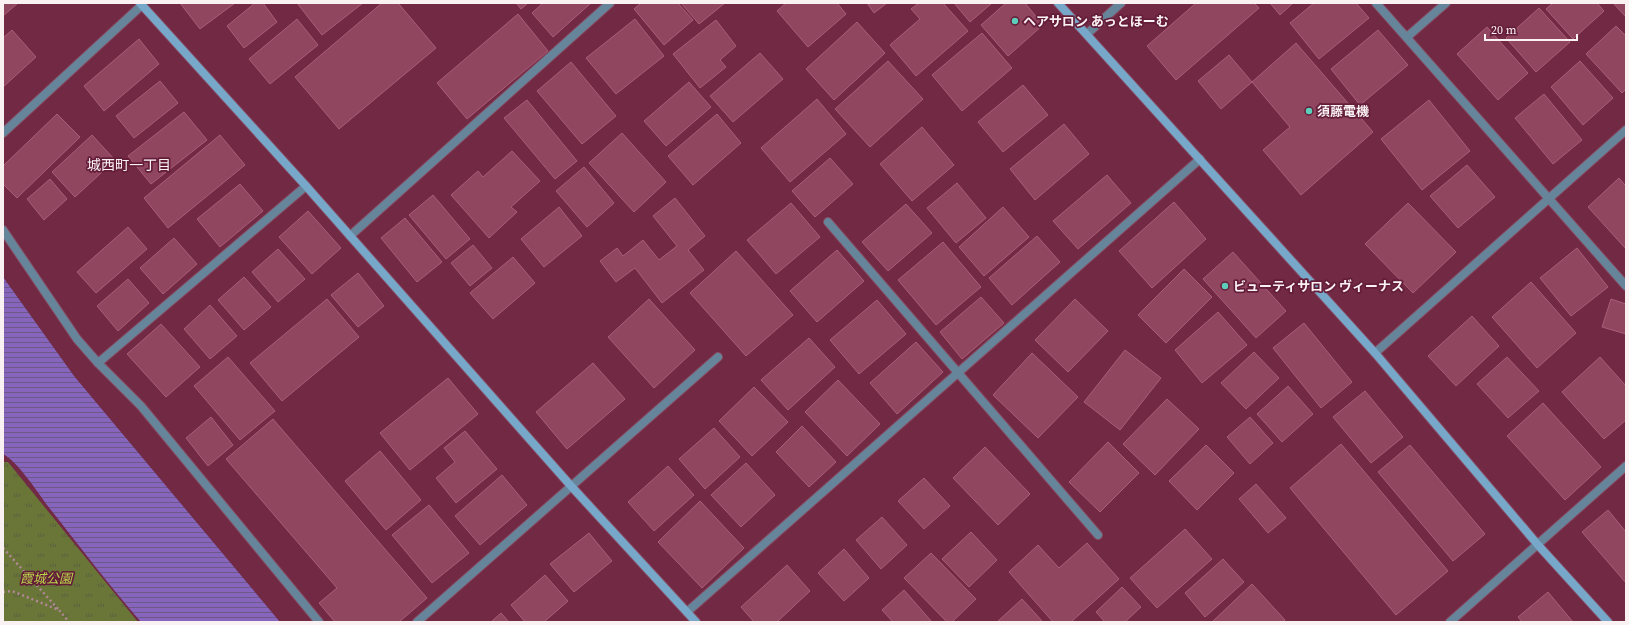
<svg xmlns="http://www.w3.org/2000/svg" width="1629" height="625" font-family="'Source Serif 4','Noto Sans JP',serif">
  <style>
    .park { fill: url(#park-tufts) }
    .water { fill: url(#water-rules) }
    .building { fill: #914660; stroke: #ab5d77 }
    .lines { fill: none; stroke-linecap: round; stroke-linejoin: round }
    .lane-casing { stroke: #874960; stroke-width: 10 }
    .street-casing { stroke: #874960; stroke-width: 10 }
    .secondary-casing { stroke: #874960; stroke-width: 10 }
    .path { stroke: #b28897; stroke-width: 2.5; stroke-dasharray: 2 3; stroke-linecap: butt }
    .lane { stroke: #67859a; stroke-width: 8 }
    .street { stroke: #67859a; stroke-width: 8 }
    .secondary { stroke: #77a7c9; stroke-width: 8 }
    .poi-dot { fill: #5cceba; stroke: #641d39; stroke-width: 1.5 }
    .labels { text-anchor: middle; stroke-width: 3.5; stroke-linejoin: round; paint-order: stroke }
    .poi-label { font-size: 13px; font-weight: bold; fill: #faf1f3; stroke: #641d39; text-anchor: start }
    .park-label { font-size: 13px; font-style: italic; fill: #b9d54a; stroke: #641d39 }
    .neighbourhood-label { font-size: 14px; fill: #faf1f3; stroke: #641d39 }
  </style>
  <defs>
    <pattern id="park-tufts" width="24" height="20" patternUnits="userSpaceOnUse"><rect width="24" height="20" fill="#697638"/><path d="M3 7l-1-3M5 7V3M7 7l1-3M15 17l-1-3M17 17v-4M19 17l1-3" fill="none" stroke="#5a5f40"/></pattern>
    <pattern id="water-rules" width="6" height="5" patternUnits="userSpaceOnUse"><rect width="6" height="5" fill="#8765bd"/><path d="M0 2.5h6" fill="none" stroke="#6c5889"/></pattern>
  </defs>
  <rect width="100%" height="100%" fill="#712944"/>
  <!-- park -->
  <path class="park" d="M 3,462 L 8,462 L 138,622 L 3,622 Z"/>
  <!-- water -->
  <path class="water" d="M 3,277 L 74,376 L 280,622 L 141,622 C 108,584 78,544 47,505 C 37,491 17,461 3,454 Z"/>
  <!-- building -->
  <g class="building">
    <path d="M 3,3 L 18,3 L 3,16 Z"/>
    <path d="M 180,3 L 235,3 L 200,29 Z"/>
    <path d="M 255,3 L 263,3 L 277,22 L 244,48 L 227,26 Z"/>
    <path d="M 297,3 L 363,3 L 322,35 Z"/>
    <path d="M 382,3 L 398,3 L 436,48 L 339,129 L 295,77 Z"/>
    <path d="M 516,3 L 528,3 L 521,9 Z"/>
    <path d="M 543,3 L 591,3 L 553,37 L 532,13 Z"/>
    <path d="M 641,3 L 678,3 L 693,20 L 664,45 L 634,9 Z"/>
    <path d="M 681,3 L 725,3 L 699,24 Z"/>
    <path d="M 786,3 L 837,3 L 846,14 L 808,47 L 777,11 Z"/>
    <path d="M 867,3 L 887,3 L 874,13 Z"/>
    <path d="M 919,3 L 943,3 L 968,31 L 916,76 L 890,45 L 920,19 L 911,9 Z"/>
    <path d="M 954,3 L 992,3 L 970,22 Z"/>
    <path d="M 1006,3 L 1025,3 L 1043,25 L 1008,56 L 981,25 Z"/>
    <path d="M 1196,3 L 1254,3 L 1259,8 L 1176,80 L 1147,46 Z"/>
    <path d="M 1270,3 L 1293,3 L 1280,15 Z"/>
    <path d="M 1314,3 L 1356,3 L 1369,18 L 1319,59 L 1290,23 Z"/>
    <path d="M 1553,3 L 1597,3 L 1604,11 L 1573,39 L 1546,9 Z"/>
    <path d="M 1613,3 L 1626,3 L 1626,17 Z"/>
    <path d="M 1539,8 L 1570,42 L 1536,72 L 1506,38 Z"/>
    <path d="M 518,14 L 548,51 L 467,119 L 437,83 Z"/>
    <path d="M 297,19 L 318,45 L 270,84 L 249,59 Z"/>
    <path d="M 635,19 L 664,56 L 616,94 L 586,58 Z"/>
    <path d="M 716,20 L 736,46 L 720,60 L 726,67 L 700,88 L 673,54 Z"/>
    <path d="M 857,22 L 885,53 L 834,100 L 806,69 Z"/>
    <path d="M 1616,26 L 1626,36 L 1626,89 L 1622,93 L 1586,54 Z"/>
    <path d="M 1487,27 L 1528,73 L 1498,100 L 1457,54 Z"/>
    <path d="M 12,30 L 36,57 L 3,87 L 3,38 Z"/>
    <path d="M 1378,30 L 1408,65 L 1360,105 L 1331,69 Z"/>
    <path d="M 982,33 L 1012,68 L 962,111 L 932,75 Z"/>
    <path d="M 139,39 L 159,64 L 104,111 L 84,86 Z"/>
    <path d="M 1296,43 L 1373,132 L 1301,195 L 1263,150 L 1290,127 L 1252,82 Z"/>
    <path d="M 760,53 L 783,79 L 733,122 L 710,96 Z"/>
    <path d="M 1229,55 L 1252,82 L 1221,109 L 1198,81 Z"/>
    <path d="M 888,61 L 923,99 L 870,147 L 835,109 Z"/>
    <path d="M 1580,61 L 1613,98 L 1583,125 L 1551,87 Z"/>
    <path d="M 571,62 L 616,116 L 582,144 L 537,91 Z"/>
    <path d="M 160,81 L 178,103 L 134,138 L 116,116 Z"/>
    <path d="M 689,82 L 711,107 L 666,146 L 644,121 Z"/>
    <path d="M 1023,85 L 1048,115 L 1003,152 L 978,122 Z"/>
    <path d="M 1544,94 L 1582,140 L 1553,164 L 1515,118 Z"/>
    <path d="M 817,99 L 846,134 L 790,182 L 761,148 Z"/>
    <path d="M 527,100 L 577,161 L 555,179 L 504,118 Z"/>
    <path d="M 1429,100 L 1470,151 L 1422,190 L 1381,139 Z"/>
    <path d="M 184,112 L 207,140 L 151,184 L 128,156 Z"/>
    <path d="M 57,114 L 80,137 L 17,198 L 3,184 L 3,166 Z"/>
    <path d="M 717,114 L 741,143 L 693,185 L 668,156 Z"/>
    <path d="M 1064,124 L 1089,154 L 1035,200 L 1010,169 Z"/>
    <path d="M 922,127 L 954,165 L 912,201 L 880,164 Z"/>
    <path d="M 622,133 L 666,182 L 634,212 L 589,163 Z"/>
    <path d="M 92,135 L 115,160 L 75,197 L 52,172 Z"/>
    <path d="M 220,135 L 245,165 L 168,228 L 144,198 Z"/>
    <path d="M 512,151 L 540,181 L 511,207 L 517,212 L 489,238 L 451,195 L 478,171 L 483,177 Z"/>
    <path d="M 830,158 L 853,184 L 815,217 L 792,191 Z"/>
    <path d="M 1467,165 L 1495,197 L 1458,228 L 1430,196 Z"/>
    <path d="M 584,167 L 614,203 L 587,227 L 556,191 Z"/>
    <path d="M 1107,175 L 1131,203 L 1078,249 L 1053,221 Z"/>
    <path d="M 1619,178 L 1625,185 L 1626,184 L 1626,249 L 1588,207 Z"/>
    <path d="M 50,179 L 67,199 L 44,220 L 27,199 Z"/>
    <path d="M 957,183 L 986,218 L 956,243 L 927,208 Z"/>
    <path d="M 240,184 L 263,211 L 220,247 L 197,219 Z"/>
    <path d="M 433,195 L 470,239 L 446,259 L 409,215 Z"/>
    <path d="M 675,198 L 705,236 L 688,250 L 704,270 L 662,303 L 635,268 L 616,282 L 600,261 L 617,248 L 623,256 L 643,240 L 659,260 L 677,246 L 653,216 Z"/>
    <path d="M 1174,202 L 1206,239 L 1152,288 L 1119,251 Z"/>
    <path d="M 791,203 L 820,237 L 776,274 L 747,240 Z"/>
    <path d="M 1408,203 L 1456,252 L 1413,293 L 1365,244 Z"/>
    <path d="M 906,204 L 932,233 L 888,271 L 862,242 Z"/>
    <path d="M 559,207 L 582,236 L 544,267 L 521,239 Z"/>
    <path d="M 1003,207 L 1029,237 L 984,276 L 959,247 Z"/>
    <path d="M 308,211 L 341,248 L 312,274 L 279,237 Z"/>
    <path d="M 405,218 L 442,262 L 417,282 L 381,238 Z"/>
    <path d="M 128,227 L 147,249 L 96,293 L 77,272 Z"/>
    <path d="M 1037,236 L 1060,262 L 1012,305 L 989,278 Z"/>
    <path d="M 174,238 L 197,264 L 163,294 L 140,268 Z"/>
    <path d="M 943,242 L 981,287 L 936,325 L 898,280 Z"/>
    <path d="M 473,245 L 492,268 L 470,286 L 451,263 Z"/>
    <path d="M 1577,248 L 1608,287 L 1571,316 L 1540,278 Z"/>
    <path d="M 278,249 L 305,279 L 278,302 L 252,272 Z"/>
    <path d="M 837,250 L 864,281 L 817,322 L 790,291 Z"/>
    <path d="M 736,251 L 793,315 L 746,356 L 690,293 Z"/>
    <path d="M 1233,252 L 1286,311 L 1256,338 L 1203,279 Z"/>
    <path d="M 513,257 L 535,283 L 493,319 L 470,293 Z"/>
    <path d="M 1184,269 L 1212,297 L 1166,343 L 1138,315 Z"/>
    <path d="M 358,273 L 384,306 L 358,327 L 331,295 Z"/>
    <path d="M 244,277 L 271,307 L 244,330 L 218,300 Z"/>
    <path d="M 128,279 L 149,303 L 118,331 L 97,306 Z"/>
    <path d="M 1531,282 L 1576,333 L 1537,368 L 1492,317 Z"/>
    <path d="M 981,297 L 1004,323 L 962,359 L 940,332 Z"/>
    <path d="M 327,299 L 359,337 L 282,401 L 250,363 Z"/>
    <path d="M 649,299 L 695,350 L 654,388 L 608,337 Z"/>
    <path d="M 1075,299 L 1108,331 L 1068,372 L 1035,340 Z"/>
    <path d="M 1611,299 L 1626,304 L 1626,334 L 1602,327 Z"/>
    <path d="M 877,300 L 906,334 L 859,374 L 830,340 Z"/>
    <path d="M 210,305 L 237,336 L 210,359 L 184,329 Z"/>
    <path d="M 1218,312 L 1247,345 L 1202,383 L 1175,350 Z"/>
    <path d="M 1472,316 L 1499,346 L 1456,386 L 1428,356 Z"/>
    <path d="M 1304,323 L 1352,382 L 1321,408 L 1273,348 Z"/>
    <path d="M 161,324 L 200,367 L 166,397 L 127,354 Z"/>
    <path d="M 809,338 L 835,367 L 788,410 L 761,380 Z"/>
    <path d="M 916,342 L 943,372 L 897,414 L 870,383 Z"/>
    <path d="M 1125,350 L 1161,378 L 1120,430 L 1084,402 Z"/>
    <path d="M 1254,352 L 1279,378 L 1246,409 L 1221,383 Z"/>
    <path d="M 1032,353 L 1078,397 L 1038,438 L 993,395 Z"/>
    <path d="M 228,357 L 275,411 L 240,440 L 194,386 Z"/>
    <path d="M 1507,357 L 1539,391 L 1508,418 L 1477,384 Z"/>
    <path d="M 1600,357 L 1626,386 L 1626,420 L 1604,439 L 1562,392 Z"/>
    <path d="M 593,363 L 625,399 L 567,449 L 536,412 Z"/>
    <path d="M 448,378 L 478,414 L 410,470 L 380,433 Z"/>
    <path d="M 838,380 L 880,424 L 847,456 L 805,412 Z"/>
    <path d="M 1288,386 L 1313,414 L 1282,442 L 1257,414 Z"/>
    <path d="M 754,387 L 788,422 L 752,456 L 719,421 Z"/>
    <path d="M 1365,391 L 1403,437 L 1371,463 L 1333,417 Z"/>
    <path d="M 1167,399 L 1199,429 L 1155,475 L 1123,444 Z"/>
    <path d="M 1543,403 L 1601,467 L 1565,500 L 1507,436 Z"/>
    <path d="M 211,417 L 233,445 L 208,466 L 186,438 Z"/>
    <path d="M 1250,417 L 1273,443 L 1250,464 L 1227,437 Z"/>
    <path d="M 273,419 L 427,598 L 399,622 L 335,622 L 319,603 L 337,588 L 226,459 Z"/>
    <path d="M 802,426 L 836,462 L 809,487 L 776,452 Z"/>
    <path d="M 714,428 L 740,457 L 705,489 L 679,459 Z"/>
    <path d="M 465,431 L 497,469 L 456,503 L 436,478 L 455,462 L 444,448 Z"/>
    <path d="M 1108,442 L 1139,473 L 1100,512 L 1069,482 Z"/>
    <path d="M 1341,444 L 1448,571 L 1396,615 L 1290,488 Z"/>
    <path d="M 1206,445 L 1234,473 L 1197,510 L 1169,481 Z"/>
    <path d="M 1410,445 L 1485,534 L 1453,561 L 1378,472 Z"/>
    <path d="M 985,447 L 1030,494 L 998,525 L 953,478 Z"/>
    <path d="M 380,451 L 421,500 L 386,530 L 345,481 Z"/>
    <path d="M 746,463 L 775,495 L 741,527 L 711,495 Z"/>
    <path d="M 668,466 L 694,495 L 654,531 L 628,502 Z"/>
    <path d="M 502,475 L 527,505 L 480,545 L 455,516 Z"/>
    <path d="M 924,478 L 950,506 L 924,529 L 898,501 Z"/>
    <path d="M 1256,484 L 1286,518 L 1268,533 L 1239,499 Z"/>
    <path d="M 700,501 L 744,548 L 702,588 L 658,542 Z"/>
    <path d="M 429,505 L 469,553 L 432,583 L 392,535 Z"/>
    <path d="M 1608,510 L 1626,532 L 1626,583 L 1582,532 Z"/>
    <path d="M 882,517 L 907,545 L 881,569 L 856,540 Z"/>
    <path d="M 1185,529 L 1212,559 L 1157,608 L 1130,578 Z"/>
    <path d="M 971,532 L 997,560 L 969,587 L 942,559 Z"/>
    <path d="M 589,533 L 612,561 L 574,592 L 550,564 Z"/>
    <path d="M 1087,543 L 1119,579 L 1071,622 L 1053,622 L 1009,572 L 1038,545 L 1059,568 Z"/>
    <path d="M 844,549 L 869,578 L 844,601 L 818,573 Z"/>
    <path d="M 931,553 L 976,599 L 952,622 L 947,622 L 904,578 Z"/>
    <path d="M 1223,559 L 1244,582 L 1205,617 L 1185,593 Z"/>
    <path d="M 787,565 L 810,591 L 777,622 L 754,622 L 741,607 Z"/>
    <path d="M 545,575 L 568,601 L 544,622 L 525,622 L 511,605 Z"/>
    <path d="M 1252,584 L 1285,620 L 1282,622 L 1212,622 Z"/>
    <path d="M 1122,587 L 1141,607 L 1125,622 L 1105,622 L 1096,612 Z"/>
    <path d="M 904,590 L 932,622 L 891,622 L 892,621 L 882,610 Z"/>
    <path d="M 1548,592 L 1573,622 L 1522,622 L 1518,617 Z"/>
    <path d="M 1022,599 L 1043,622 L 997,622 Z"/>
    <path d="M 501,613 L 509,622 L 491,622 Z"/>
  </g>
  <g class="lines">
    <defs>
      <g id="lane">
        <path d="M 1376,3 L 1626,286"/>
        <path d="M 3,133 L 142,5"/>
        <path d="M 828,222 L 1098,535"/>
        <path d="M 350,236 L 610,3"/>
        <path d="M 1375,353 L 1626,130"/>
        <path d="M 98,363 L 306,186"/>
        <path d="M 687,612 L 1200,159"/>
        <path d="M 417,622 L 718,357"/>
        <path d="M 1450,622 L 1626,466"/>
      </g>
      <g id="street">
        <path d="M 1087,34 L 1121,3"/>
        <path d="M 1407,37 L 1446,3"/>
        <path d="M 3,230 L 77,339 L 98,363 L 141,406 L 319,622"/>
      </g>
      <g id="secondary">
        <path d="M 140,3 L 306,186 L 571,486 L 696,622"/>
        <path d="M 1058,3 L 1375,353 L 1538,545 L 1608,622"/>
      </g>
    </defs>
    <!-- lane casing -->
    <use href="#lane" class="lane-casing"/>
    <!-- street casing -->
    <use href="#street" class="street-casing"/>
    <!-- secondary casing -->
    <use href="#secondary" class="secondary-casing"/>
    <!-- path -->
    <g class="path">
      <path d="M 3,548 L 59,610"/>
      <path d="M 3,592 L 12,591 L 59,610 L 69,622"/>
    </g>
    <!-- lane -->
    <use href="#lane" class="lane"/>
    <!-- street -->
    <use href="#street" class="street"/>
    <!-- secondary -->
    <use href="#secondary" class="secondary"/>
  </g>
  <!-- markers -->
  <g class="poi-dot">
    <circle cx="1015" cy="21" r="4"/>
    <circle cx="1309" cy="111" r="4"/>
    <circle cx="1225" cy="286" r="4"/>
  </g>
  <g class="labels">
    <!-- poi labels -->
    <g class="poi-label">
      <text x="1023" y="26">ヘアサロン あっとほーむ</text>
      <text x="1317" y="116">須藤電機</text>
      <text x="1233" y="291">ビューティサロン ヴィーナス</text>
    </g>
    <!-- park labels -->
    <g class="park-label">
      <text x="46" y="583">霞城公園</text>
    </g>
    <!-- neighbourhood labels -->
    <g class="neighbourhood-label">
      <text x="129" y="170">城西町一丁目</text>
    </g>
  </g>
  <!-- border -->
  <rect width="1629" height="625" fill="none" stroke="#faf1f3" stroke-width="8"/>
  <!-- scale -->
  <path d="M1485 34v6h92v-6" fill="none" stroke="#faf1f3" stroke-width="2"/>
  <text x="1491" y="34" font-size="12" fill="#faf1f3" stroke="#641d39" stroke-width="3" paint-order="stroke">20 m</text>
</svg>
